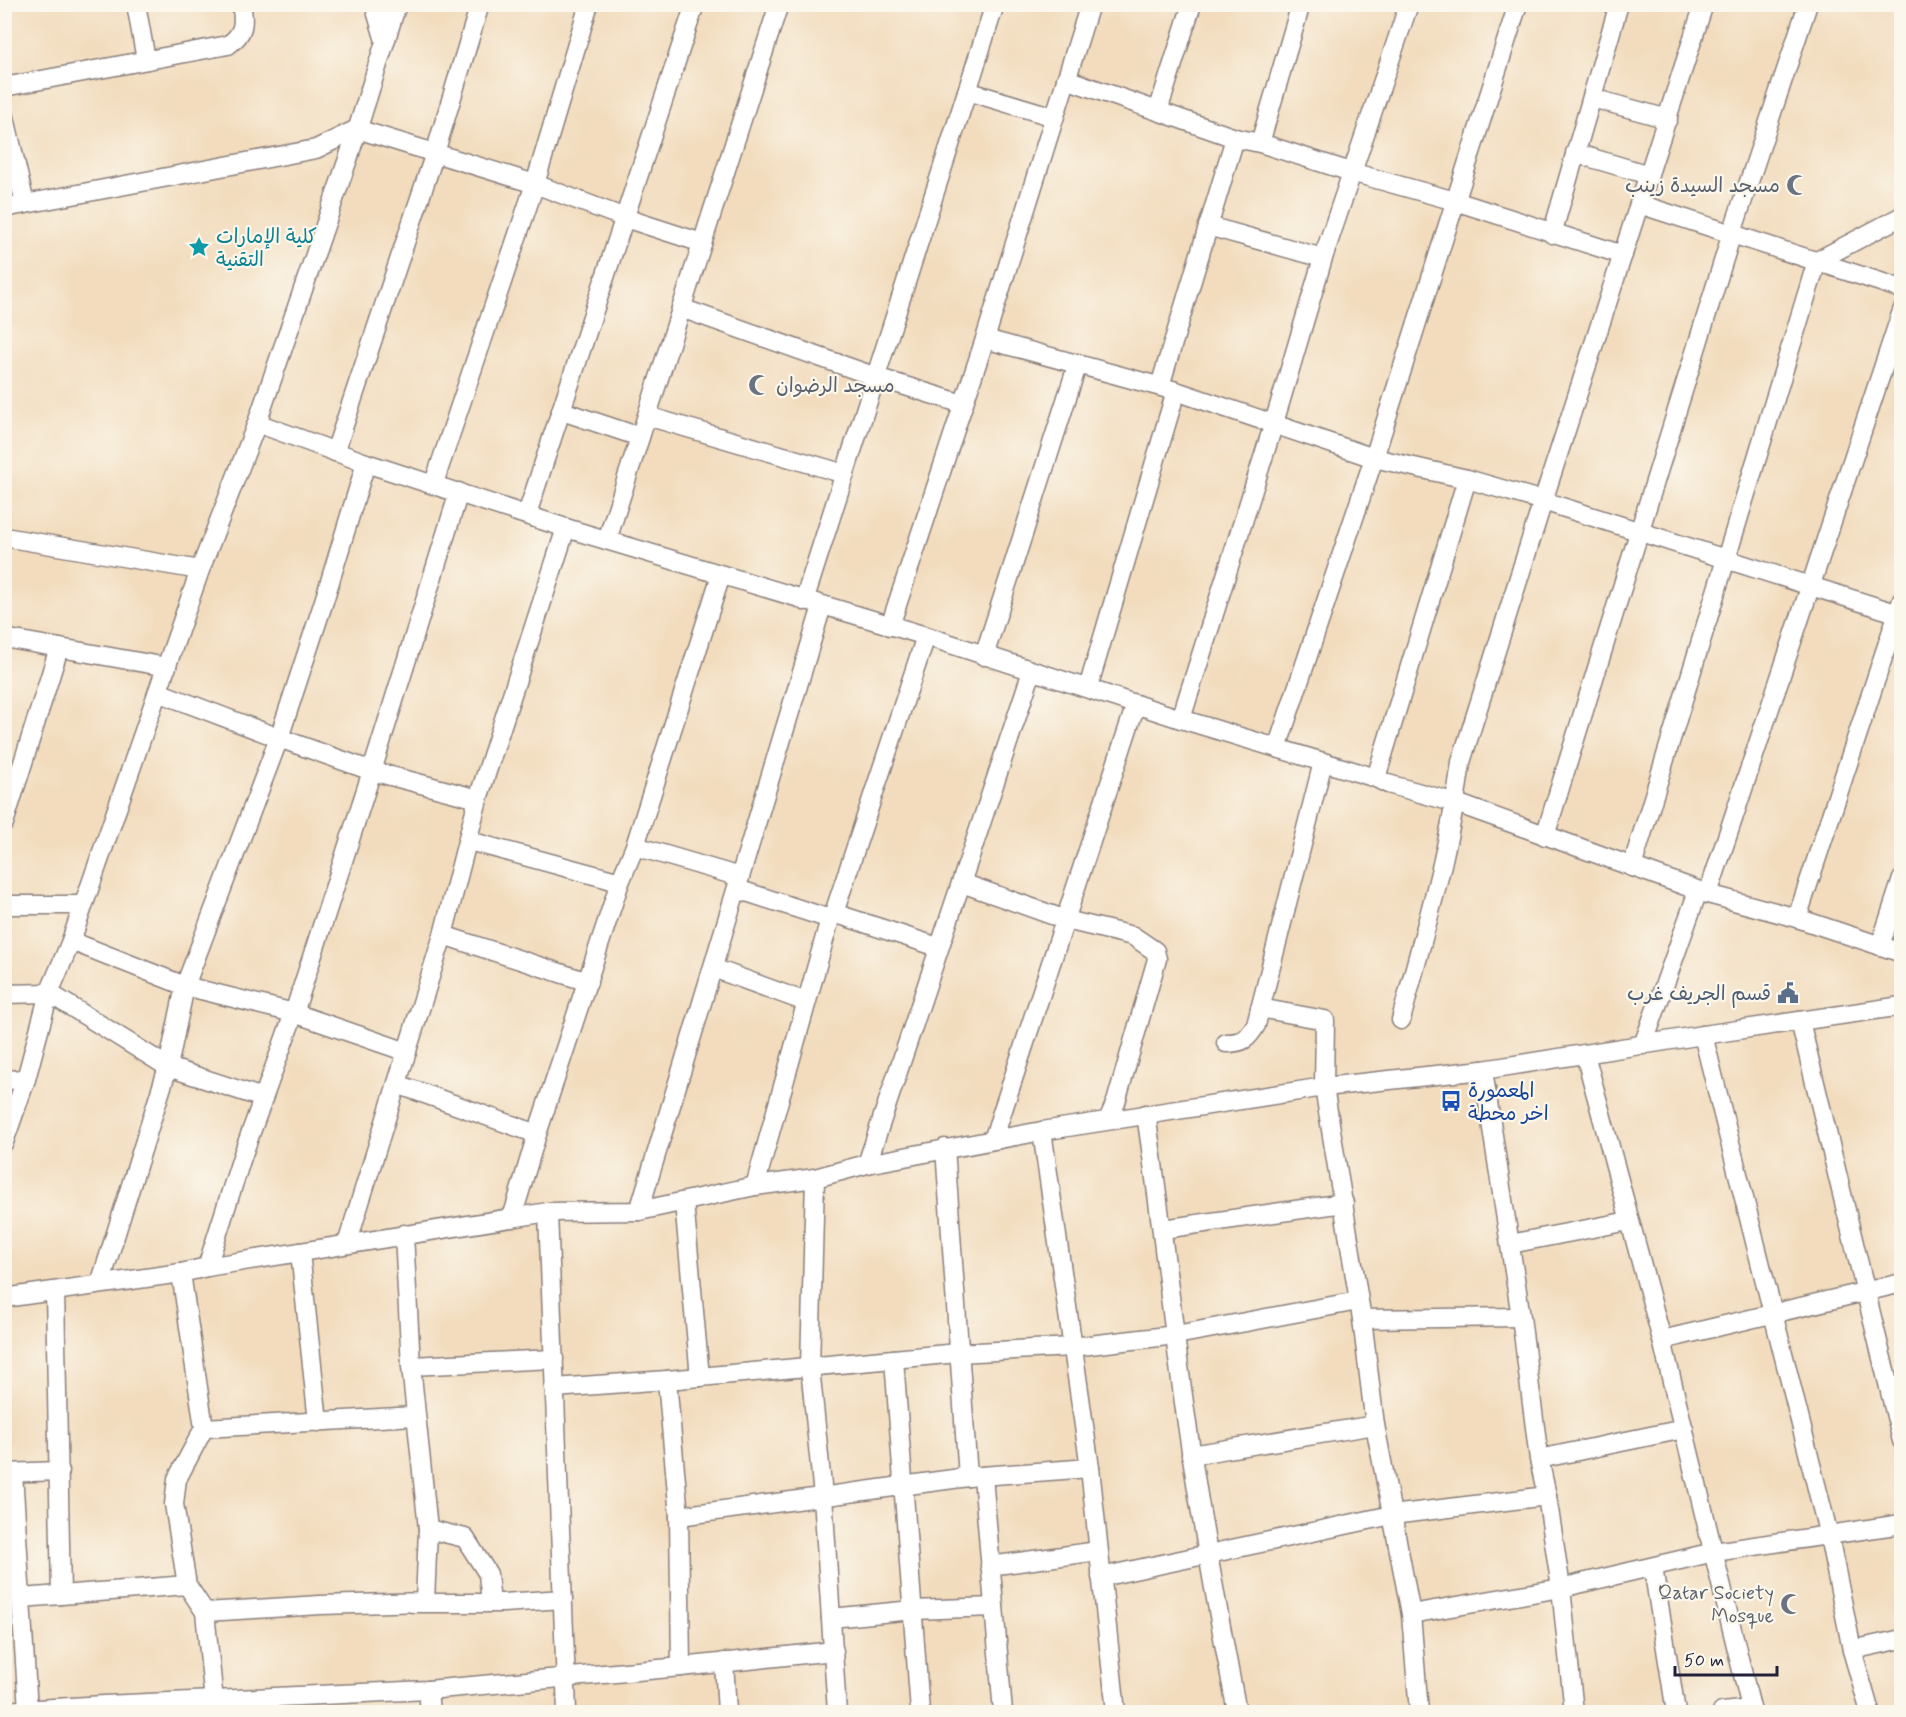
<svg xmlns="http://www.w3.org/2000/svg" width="1906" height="1717" font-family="Mynerve,'Playpen Sans Arabic',sans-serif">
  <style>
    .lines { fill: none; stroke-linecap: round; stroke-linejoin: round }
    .minor-casing { stroke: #8a7f7c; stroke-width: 21 }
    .minor { stroke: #fff; stroke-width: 18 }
    .labels { text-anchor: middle; stroke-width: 4.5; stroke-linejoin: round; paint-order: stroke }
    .worship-label { font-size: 20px; fill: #5b616d; stroke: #fbf7ec; text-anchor: end }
    .culture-label { font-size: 20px; fill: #0d838f; stroke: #fbf7ec; text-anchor: start }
    .service-label { font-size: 20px; fill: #4e5e75; stroke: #fbf7ec; text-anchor: end }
    .transit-label { font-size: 20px; fill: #164399; stroke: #fbf7ec; text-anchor: start }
  </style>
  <rect width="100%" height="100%" fill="#fbf7ec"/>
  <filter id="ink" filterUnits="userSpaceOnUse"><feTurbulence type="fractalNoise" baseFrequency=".0167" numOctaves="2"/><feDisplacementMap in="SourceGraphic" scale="12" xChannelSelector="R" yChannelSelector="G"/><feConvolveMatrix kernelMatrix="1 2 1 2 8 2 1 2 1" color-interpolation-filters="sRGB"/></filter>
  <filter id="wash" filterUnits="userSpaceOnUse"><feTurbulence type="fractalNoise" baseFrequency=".008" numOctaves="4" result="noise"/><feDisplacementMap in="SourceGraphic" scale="24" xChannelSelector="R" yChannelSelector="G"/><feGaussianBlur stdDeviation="1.35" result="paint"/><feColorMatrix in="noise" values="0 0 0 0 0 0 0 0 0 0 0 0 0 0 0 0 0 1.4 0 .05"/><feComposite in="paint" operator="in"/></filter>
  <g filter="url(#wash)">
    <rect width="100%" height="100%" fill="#f2dcbd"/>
  </g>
  <g filter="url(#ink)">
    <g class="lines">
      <defs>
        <g id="minor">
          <path d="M 136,4 L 146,60"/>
          <path d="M 374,4 L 385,41"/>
          <path d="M 1066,79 L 1235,138 L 1260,143 L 1351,172 L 1455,201 L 1623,255"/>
          <path d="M 4,87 L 228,45 C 244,34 245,23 241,4"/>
          <path d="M 967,91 L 1054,117"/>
          <path d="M 1592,98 L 1668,119"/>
          <path d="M 1158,111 L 1192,4"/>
          <path d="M 4,113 L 25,204"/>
          <path d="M 1260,143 L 1301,4"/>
          <path d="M 1575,153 L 1649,175"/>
          <path d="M 1639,204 L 1902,289"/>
          <path d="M 4,208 L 316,149 L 357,129 L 535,184 L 625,218 L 702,243"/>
          <path d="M 1208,226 L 1323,258"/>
          <path d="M 1552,234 L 1619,4"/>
          <path d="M 681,308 L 876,377 L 963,404"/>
          <path d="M 985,339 L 1176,391 L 1374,458 L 1467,479 L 1543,501 L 1902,615"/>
          <path d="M 1160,386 L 1235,138"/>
          <path d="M 562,411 L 640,437"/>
          <path d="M 647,416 L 845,474"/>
          <path d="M 257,423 L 366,463 L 566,528 L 926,636 L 1181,719 L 1376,778 L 1388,784 L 1456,803 L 1708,894 L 1797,918 L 1902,953"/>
          <path d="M 335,452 L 435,153 L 480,4"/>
          <path d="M 434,483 L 535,184 L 589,4"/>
          <path d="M 527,514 L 695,4"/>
          <path d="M 4,537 L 200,570"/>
          <path d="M 607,540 L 779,4"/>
          <path d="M 804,601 L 995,4"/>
          <path d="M 890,626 L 985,339 L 1090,4"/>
          <path d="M 4,638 L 167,667"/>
          <path d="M 984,656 L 1078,363"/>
          <path d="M 1088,688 L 1176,391"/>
          <path d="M 158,692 L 279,738 L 372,771 L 478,799"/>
          <path d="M 1181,719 L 1274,423 L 1323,258 L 1409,4"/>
          <path d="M 1277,748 L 1374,458 L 1518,4"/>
          <path d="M 1376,778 L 1467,479"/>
          <path d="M 4,823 L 59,648"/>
          <path d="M 1545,836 L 1732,233 L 1808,4"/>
          <path d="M 469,841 L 620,882"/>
          <path d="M 635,846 L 740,877"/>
          <path d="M 1632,867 L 1817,261 L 1902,216"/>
          <path d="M 962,883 L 1066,920 L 1133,936 L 1155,951 L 1157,959 L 1116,1102 L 1108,1120"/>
          <path d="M 737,889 L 830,919"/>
          <path d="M 1708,894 L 1902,311"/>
          <path d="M 4,905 L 82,905"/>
          <path d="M 834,913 L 938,947"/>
          <path d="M 1797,918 L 1902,600"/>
          <path d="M 443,935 L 588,982"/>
          <path d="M 71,941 L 185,986 L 294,1013 L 407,1052"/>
          <path d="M 1880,946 L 1902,879"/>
          <path d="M 713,968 L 806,1002"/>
          <path d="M 4,994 L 49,993 L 168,1067 L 263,1098"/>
          <path d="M 1260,1008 L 1325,1020 L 1324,1087 L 1362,1319 L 1375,1425 L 1411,1614 L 1419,1712"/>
          <path d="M 1401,1020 C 1423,935 1450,850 1461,762 L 1543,501 L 1704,4"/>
          <path d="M 1800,1021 L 1902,1441"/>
          <path d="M 1703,1035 L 1829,1536 L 1852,1650 L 1870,1712"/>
          <path d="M 1226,1043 C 1243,1043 1248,1039 1256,1025 L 1323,762"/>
          <path d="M 1643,1045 L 1698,891"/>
          <path d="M 1585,1054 L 1662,1340 L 1752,1712"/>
          <path d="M 1483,1070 L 1521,1317 L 1539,1459 L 1547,1496 L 1561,1588 L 1574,1712"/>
          <path d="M 4,1080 L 26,1079"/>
          <path d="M 397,1084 L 537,1134"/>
          <path d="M 1146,1114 C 1163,1228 1174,1343 1192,1457 C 1205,1543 1221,1628 1237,1712"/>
          <path d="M 1042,1131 L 1090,1468 L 1116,1712"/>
          <path d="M 993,1140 L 1136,704"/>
          <path d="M 4,1142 L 26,1079 L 49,993 L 71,941 L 200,570 L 257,423 L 349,156 L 397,4"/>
          <path d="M 945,1148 L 968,1477 L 1090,1468"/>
          <path d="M 867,1164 L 1032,671"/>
          <path d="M 815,1178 L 810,1367 L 823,1496 L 837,1712"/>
          <path d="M 755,1186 L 830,919 L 834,913 L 926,636"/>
          <path d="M 684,1202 L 700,1377"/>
          <path d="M 639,1211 L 822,606"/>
          <path d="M 548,1212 L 567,1712"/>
          <path d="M 512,1218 L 537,1134 L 620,882 L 635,846 L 721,575"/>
          <path d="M 1163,1229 L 1344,1203"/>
          <path d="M 347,1244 L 443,935 L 478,799 L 566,528"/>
          <path d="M 1510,1244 L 1629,1221"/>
          <path d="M 300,1252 L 318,1422"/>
          <path d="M 207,1267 L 242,1157 L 294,1013 L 372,771 L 459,492"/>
          <path d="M 181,1273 L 204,1428 L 177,1479 L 174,1504 L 187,1585 L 205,1612 L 215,1712"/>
          <path d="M 100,1284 L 168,1067 L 185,986 L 279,738 L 324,601 L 366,463"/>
          <path d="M 4,1298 L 181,1273 L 207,1267 L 548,1212 L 639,1211 L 755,1186 L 815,1178 L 867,1164 L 1042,1131 L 1324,1087 L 1483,1070 L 1703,1035 L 1902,1006"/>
          <path d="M 1362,1319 L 1521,1317"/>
          <path d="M 1662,1340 L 1902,1283"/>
          <path d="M 894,1359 L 920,1712"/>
          <path d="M 411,1366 L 554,1359"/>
          <path d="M 667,1380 L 679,1516 L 681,1667"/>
          <path d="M 554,1388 L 667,1380 L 958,1353 L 1072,1347 L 1176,1335 L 1358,1301"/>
          <path d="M 204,1428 L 415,1416"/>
          <path d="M 1191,1455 L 1375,1425"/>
          <path d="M 1539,1459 L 1684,1429"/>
          <path d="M 4,1473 L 60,1471"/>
          <path d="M 13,1473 L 28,1710"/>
          <path d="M 983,1476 L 1003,1712"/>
          <path d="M 679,1516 L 968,1477"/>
          <path d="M 428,1529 L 465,1538 L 488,1574 L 491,1603"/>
          <path d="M 990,1566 L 1098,1551"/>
          <path d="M 1653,1567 L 1676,1712"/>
          <path d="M 1101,1577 L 1392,1515 L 1547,1496"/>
          <path d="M 61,1595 L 187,1585"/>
          <path d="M 21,1598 L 61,1595 L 55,1291"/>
          <path d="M 413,1603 L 503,1603 L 563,1599"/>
          <path d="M 205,1612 L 320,1605 L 425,1602 L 428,1529 L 411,1366 L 404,1234"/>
          <path d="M 1411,1614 L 1561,1588 L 1714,1552 L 1902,1524"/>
          <path d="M 831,1618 L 913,1610 L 994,1607"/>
          <path d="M 1852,1650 L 1902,1639"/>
          <path d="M 724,1662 L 727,1712"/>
          <path d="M 428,1690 L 430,1712"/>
          <path d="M 4,1711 L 104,1705 L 428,1690 L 681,1667 L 834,1651"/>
          <path d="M 1722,1712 L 1751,1709"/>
        </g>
      </defs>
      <!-- minor casing -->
      <use href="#minor" class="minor-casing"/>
      <!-- minor -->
      <use href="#minor" class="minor"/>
    </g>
  </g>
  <!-- icons -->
  <defs>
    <symbol id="mosque-bare" viewBox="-9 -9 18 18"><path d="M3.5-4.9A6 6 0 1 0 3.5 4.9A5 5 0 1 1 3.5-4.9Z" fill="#6b7280" stroke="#fbf7ec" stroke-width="2.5" paint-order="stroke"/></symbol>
    <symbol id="sight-bare" viewBox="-9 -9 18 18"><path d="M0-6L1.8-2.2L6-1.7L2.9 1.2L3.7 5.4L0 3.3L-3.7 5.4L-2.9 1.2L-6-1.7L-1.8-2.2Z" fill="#0f9aa8" stroke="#fbf7ec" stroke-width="2.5" paint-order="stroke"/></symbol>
    <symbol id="civic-bare" viewBox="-9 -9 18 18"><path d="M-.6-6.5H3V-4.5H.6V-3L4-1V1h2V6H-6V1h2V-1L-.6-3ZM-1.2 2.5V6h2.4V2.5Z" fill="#5c6f8a" stroke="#fbf7ec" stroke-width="2.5" paint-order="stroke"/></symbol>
    <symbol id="bus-bare" viewBox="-9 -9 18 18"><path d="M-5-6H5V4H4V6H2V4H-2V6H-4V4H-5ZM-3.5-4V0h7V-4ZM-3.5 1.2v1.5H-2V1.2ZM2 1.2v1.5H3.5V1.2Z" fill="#1a4fb4" stroke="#fbf7ec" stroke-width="2.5" paint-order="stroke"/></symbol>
  </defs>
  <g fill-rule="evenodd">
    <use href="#mosque-bare" x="1782" y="170" width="30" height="30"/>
    <use href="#sight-bare" x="184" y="232" width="30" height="30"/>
    <use href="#mosque-bare" x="744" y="370" width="30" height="30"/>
    <use href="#civic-bare" x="1773" y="978" width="30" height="30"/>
    <use href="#bus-bare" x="1436" y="1086" width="30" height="30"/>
    <use href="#mosque-bare" x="1776" y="1589" width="30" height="30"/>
  </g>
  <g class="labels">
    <!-- worship labels -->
    <g class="worship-label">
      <text x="1780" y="192">مسجد السيدة زينب</text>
      <text x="776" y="392" text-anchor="start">مسجد الرضوان</text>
      <text x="1774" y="1599">Qatar Society<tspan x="1774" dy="23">Mosque</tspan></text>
    </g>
    <!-- culture labels -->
    <g class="culture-label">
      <text x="216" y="243">كلية الإمارات<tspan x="216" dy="23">التقنية</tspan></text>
    </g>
    <!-- service labels -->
    <g class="service-label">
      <text x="1771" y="1000">قسم الجريف غرب</text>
    </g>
    <!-- transit labels -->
    <g class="transit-label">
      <text x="1468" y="1097">المعمورة<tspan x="1468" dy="23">اخر محطة</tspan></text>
    </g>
  </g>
  <!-- margin -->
  <rect width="1906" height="1717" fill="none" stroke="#fbf7ec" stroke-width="24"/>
  <!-- scale -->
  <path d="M1675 1666v9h102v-9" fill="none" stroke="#22223b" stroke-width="3"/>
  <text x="1684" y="1666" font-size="18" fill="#22223b" stroke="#fbf7ec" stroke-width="4.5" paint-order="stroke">50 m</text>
</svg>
